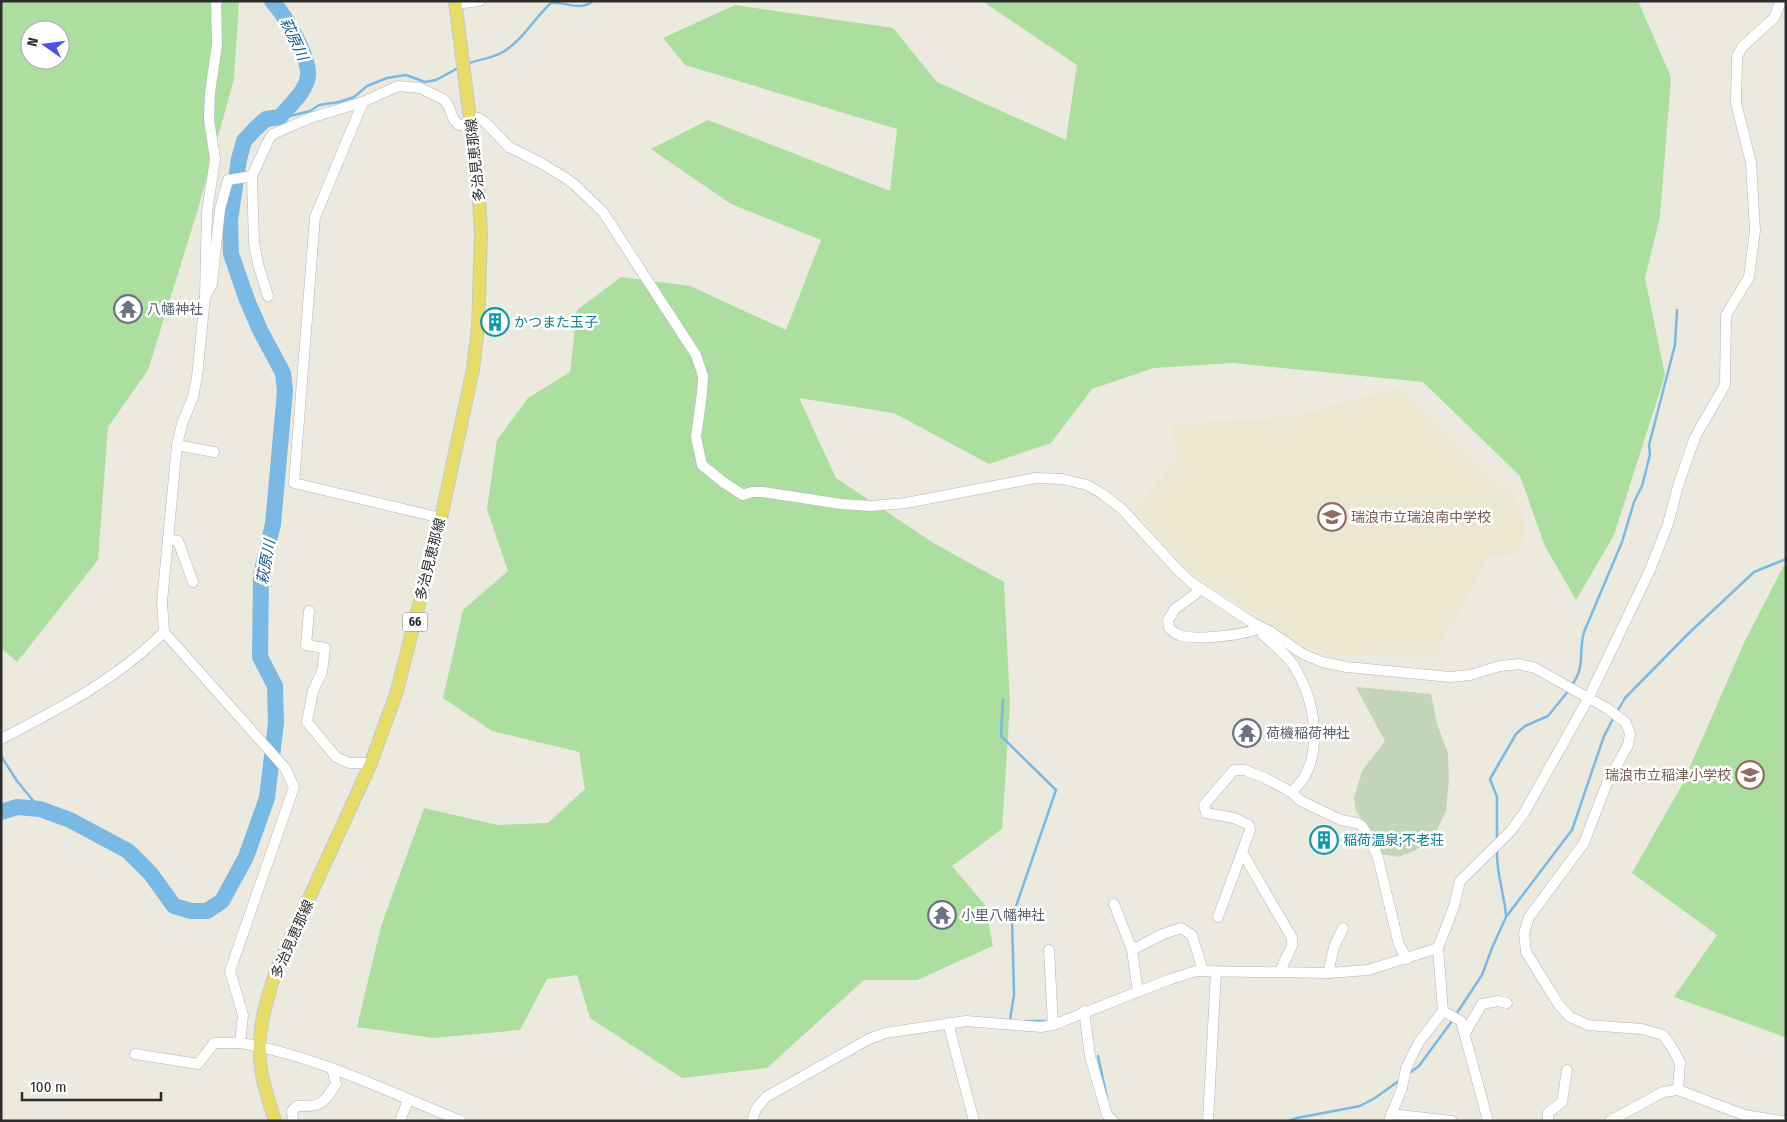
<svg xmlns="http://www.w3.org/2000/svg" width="1787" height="1122" font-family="'Fira Sans Condensed','Noto Sans JP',sans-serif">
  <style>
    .education { fill: #ece7d0 }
    .green { fill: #acdea0; fill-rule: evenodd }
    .cemetery { fill: #c2d5b8 }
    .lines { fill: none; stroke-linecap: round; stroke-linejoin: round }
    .stream { stroke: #7bb9e5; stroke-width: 2.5 }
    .river { stroke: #7bb9e5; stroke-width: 16 }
    .minor-casing { stroke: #b3b3be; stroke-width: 11 }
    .major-casing { stroke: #c8c8c8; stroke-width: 14 }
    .minor { stroke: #fff; stroke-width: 10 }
    .major { stroke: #e6dc6a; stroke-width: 12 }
    .labels { text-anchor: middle; stroke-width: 5; stroke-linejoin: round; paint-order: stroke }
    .shield { fill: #fff; stroke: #6b6b6b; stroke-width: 1 }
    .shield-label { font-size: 12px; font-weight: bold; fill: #2c2c2c }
    .street-label { font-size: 14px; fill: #2c2c2c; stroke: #fff }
    .worship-label { font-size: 14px; fill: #5b616d; stroke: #fff; text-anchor: start }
    .culture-label { font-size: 14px; fill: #0d838f; stroke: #fff; text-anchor: start }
    .education-label { font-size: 14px; fill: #785e54; stroke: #fff; text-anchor: start }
    .water-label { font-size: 15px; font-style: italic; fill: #185693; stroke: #fff }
  </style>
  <rect width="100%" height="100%" fill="#ece9df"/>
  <!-- education -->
  <path class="education" d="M 1399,388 L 1515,499 L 1526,524 L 1519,553 L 1489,557 L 1435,654 L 1331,655 L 1297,642 L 1190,571 L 1134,509 L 1175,462 L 1174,424 L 1291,417 Z"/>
  <!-- green -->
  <g class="green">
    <path d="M 1,1 L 239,1 L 234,79 L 198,209 L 148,370 L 108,427 L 98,560 L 17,662 L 1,648 ZM 30,30 L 60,30 L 60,60 L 30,60 Z"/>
    <path d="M 982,1 L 1638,1 L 1671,77 L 1660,217 L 1645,278 L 1665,375 L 1614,535 L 1576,600 L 1545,546 L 1520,476 L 1423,382 L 1233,363 L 1154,368 L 1092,389 L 1051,443 L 989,464 L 894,413 L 799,398 L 836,478 L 935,544 L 1004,582 L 1010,704 L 1002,829 L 952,866 L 985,905 L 993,946 L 917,980 L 864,980 L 767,1068 L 682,1078 L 590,1018 L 577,975 L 547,979 L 520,1030 L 433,1038 L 357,1027 L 381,926 L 424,808 L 498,825 L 548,823 L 585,789 L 579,752 L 492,731 L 443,698 L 463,610 L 508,571 L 487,509 L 497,440 L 528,398 L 570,372 L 577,310 L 621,277 L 690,286 L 786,330 L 821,240 L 731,204 L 651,149 L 708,120 L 890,191 L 897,129 L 685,65 L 663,38 L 735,5 L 893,28 L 937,82 L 1066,140 L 1077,65 Z"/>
    <path d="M 1786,565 L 1786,1037 L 1785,1037 L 1674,997 L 1717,935 L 1632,873 L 1682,785 L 1744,643 L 1783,567 Z"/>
  </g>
  <!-- cemetery -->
  <path class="cemetery" d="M 1356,687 L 1431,694 L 1437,724 L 1448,753 L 1449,780 L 1446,811 L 1435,834 L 1416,850 L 1398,857 L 1381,854 L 1374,837 L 1356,811 L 1354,798 L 1362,771 L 1385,741 Z"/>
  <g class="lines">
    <!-- stream -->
    <g class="stream">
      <path d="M 467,64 C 479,59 490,59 501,53 C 523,41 533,19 551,3 C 565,1 580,12 593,1"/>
      <path d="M 280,117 L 286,117 L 310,111 L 319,105 L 339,102 L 354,97 L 367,86 L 387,78 L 406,75 L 425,82 L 436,80 L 460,67"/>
      <path d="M 1572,685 C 1586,665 1578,653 1584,632 L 1622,542 L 1634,502 L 1642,486 L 1650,455 L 1649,445 L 1675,345 L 1677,310"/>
      <path d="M 1003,699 L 1001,736 L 1056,790 L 1012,918 L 1014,995 L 1010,1020"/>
      <path d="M 1617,712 L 1625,698 L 1689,633 L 1754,572 L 1786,559"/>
      <path d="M 1,756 L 17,781 L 35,803 L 34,808"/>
      <path d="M 1497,839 L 1497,797 L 1490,779 L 1516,734 L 1525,726 L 1548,716 L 1569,690"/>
      <path d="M 1497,850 C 1496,872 1504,893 1506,915"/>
      <path d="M 1455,1016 L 1482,975 L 1492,948 L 1506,917 L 1572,830 L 1604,736 L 1614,717"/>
      <path d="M 1026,1021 L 1045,1021"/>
      <path d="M 1098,1056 L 1107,1098"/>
      <path d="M 1408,1074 L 1419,1066 L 1452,1021"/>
      <path d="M 1288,1121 L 1297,1118 L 1360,1106 L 1375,1098 L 1400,1080"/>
    </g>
    <!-- river -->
    <path class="river" d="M 1,812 L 17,807 L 40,809 L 70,820 L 128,851 L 151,874 L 174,906 L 191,911 L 207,911 L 222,901 L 246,857 L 267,798 L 276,723 L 275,686 L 260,657 L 261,575 L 273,524 L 285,391 L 283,373 L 260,330 L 247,300 L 231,254 L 230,220 L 239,159 L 244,141 L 255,129 L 266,119 L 280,117 C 289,106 307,91 308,75 C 309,56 285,15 272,1"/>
    <defs>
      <g id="minor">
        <path d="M 455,4 L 480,1"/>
        <path d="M 363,102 L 315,217 L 294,483 L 441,518"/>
        <path d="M 471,118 L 478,118 L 485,122 L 509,147 L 539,162 L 564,177 L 575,185 L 603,212 L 696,355 L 703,376 L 702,393 L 696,437 L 702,465 L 723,482 L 743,495 L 752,492 L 763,492 L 841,504 L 871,506 L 906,503 L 1036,478 L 1062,479 L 1087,485 L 1101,493 L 1122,509 L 1177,569 L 1192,583 L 1253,623 L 1271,632 L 1303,654 L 1322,662 L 1347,667 L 1450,677 L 1470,675 L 1500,666 L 1519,664 L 1535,668 L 1608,709 L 1626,723 L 1630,734 L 1628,745 L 1607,783 L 1584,843 L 1529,917 L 1524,933 L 1526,952 L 1559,1005 L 1570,1017 L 1588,1025 L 1642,1029 L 1663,1035 L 1673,1049 L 1680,1063 L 1678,1090"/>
        <path d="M 252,176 L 228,180 L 220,209 L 212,284 L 205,297 L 197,377 L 193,397 L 182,424 L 177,445 L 162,602 L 164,632 L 285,768 L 294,787 L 230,971 L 243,1015 L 240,1043 C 317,1056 389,1092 461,1121"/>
        <path d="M 205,296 L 207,212 L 215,159 L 209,119 L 210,93 L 217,44 L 216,1"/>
        <path d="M 268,296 L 258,264 L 254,243 L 252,176 L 269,139 L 273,134 L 310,118 L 363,102 L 398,86 L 420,88 L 443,99 L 448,105 L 454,120 L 459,125 L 471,124"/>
        <path d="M 177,445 L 214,452"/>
        <path d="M 168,539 L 178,541 L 193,582"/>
        <path d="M 1202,589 L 1175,609 L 1168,620 L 1169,628 C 1172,631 1176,634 1179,635 C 1194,641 1248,635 1261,627"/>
        <path d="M 309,611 L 306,645 L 325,648 L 322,672 L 313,691 L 307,722 L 336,757 L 349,763 L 371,763"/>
        <path d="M 1265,629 L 1263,635 C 1277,647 1291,658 1299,675 C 1317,709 1324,766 1291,792"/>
        <path d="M 1,739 C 59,709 117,679 164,632"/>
        <path d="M 1114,904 L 1132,950"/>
        <path d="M 1218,917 L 1242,852"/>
        <path d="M 1049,950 L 1053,1025"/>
        <path d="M 1280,971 L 1292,946 L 1292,938 L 1242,852 L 1250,830 L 1249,825 L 1234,818 L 1206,813 L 1204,805 L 1234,770 L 1245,770 L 1265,778 L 1291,792 L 1301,801 L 1341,820 L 1357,823 L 1362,826 L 1371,841 L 1378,858 L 1399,945 L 1407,959"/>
        <path d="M 1328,973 L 1334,947 L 1343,928"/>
        <path d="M 1138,992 L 1132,950 L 1163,934 L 1181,928 L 1192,935 L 1203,971"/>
        <path d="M 1084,1011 L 1090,1056 L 1107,1115 L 1113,1121"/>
        <path d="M 1443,1011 L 1461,1021 L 1488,1121"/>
        <path d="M 948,1023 L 974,1121"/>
        <path d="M 1465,1033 L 1482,1004 L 1498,1001 L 1507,1003"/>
        <path d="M 135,1054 L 198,1064 L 214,1043 L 240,1043"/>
        <path d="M 1391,1114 L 1452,1121"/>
        <path d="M 293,1121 L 292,1111 L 297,1106 C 322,1107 323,1104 336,1084 L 332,1068"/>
        <path d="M 400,1121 L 408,1100"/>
        <path d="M 752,1121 L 756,1109 L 766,1097 L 869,1039 L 885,1033 L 966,1021 L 1041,1027 L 1053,1025 L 1168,980 L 1196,971 L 1328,973 L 1368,970 L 1438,948"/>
        <path d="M 1208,1121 L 1216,972"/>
        <path d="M 1389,1121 L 1402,1088 L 1406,1068 L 1419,1042 L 1443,1011 L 1438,948 L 1454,906 L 1460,881 L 1510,832 L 1524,813 L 1588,699 L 1650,570 L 1668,524 L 1678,486 L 1695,437 L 1725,385 L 1726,315 L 1749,277 L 1755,231 L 1751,163 L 1736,103 L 1737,57 L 1742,47 L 1774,18 L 1781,1"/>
        <path d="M 1548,1121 L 1548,1113 L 1562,1102 L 1567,1070"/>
        <path d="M 1610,1121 L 1663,1092 L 1678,1090 L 1744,1115 L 1783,1121"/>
      </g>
      <path id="major" d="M 275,1121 C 270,1104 263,1086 261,1068 C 256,1033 266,999 278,966 L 371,763 L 397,691 L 441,518 L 473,369 L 478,327 L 481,234 L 478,182 L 455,1"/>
    </defs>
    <!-- minor casing -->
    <use href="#minor" class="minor-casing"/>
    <!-- major casing -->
    <use href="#major" class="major-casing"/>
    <!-- minor -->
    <use href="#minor" class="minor"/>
    <!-- major -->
    <use href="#major" class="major"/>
  </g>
  <!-- icons -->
  <defs>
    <symbol id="temple-ring" viewBox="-11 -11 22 22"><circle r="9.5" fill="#fff" stroke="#6b7280" stroke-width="1.5"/><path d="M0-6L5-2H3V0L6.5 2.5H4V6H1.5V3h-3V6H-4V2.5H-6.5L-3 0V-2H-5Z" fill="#6b7280"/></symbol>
    <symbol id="building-ring" viewBox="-11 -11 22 22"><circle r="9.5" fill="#fff" stroke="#0f9aa8" stroke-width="1.5"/><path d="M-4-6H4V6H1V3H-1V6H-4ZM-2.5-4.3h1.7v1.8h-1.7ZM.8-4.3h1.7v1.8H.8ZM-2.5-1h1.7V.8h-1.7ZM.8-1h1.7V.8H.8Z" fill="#0f9aa8"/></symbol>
    <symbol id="school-ring" viewBox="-11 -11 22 22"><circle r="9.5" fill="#fff" stroke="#8d6e63" stroke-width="1.5"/><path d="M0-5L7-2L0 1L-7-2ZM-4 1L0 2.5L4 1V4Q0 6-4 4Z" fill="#8d6e63"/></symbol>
  </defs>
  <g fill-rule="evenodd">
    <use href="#temple-ring" x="112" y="293" width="32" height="32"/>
    <use href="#building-ring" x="479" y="306" width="32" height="32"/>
    <use href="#school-ring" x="1316" y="501" width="32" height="32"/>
    <use href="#temple-ring" x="1231" y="717" width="32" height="32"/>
    <use href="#school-ring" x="1734" y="759" width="32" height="32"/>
    <use href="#building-ring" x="1308" y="824" width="32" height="32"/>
    <use href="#temple-ring" x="926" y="899" width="32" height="32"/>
  </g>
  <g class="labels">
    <!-- shield labels -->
    <rect class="shield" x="402.5" y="612.5" width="25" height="19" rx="4"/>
    <g class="shield-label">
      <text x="415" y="626">66</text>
    </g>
    <!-- street labels -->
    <g class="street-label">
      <text transform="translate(475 160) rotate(-96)" y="5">多治見恵那線</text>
      <text transform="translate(430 559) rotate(-76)" y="5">多治見恵那線</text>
      <text transform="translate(292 939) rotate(-66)" y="5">多治見恵那線</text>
    </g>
    <!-- worship labels -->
    <g class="worship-label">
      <text x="147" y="314">八幡神社</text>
      <text x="1266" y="738">荷機稲荷神社</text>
      <text x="961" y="920">小里八幡神社</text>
    </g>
    <!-- culture labels -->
    <g class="culture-label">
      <text x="514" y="327">かつまた玉子</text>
      <text x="1343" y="845">稲荷温泉;不老荘</text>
    </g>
    <!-- education labels -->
    <g class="education-label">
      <text x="1351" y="522">瑞浪市立瑞浪南中学校</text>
      <text x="1731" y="780" text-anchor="end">瑞浪市立稲津小学校</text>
    </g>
    <!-- water labels -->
    <g class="water-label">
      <text transform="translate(294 39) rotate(65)" y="5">萩原川</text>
      <text transform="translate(266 562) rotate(-80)" y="5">萩原川</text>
    </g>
  </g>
  <!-- border -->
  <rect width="1787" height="1122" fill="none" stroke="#2c2c2c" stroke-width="5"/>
  <!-- north arrow -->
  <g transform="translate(45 45) rotate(284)"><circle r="24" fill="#ffffff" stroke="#ababab"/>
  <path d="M0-4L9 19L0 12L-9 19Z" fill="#4d52ec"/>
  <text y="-8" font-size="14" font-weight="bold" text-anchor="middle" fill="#2c2c2c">N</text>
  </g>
  <!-- scale -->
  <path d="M22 1092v8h139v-8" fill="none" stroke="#2c2c2c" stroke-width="2.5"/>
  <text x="30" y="1092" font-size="15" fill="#2c2c2c" stroke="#ffffff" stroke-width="4" paint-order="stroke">100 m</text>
</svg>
